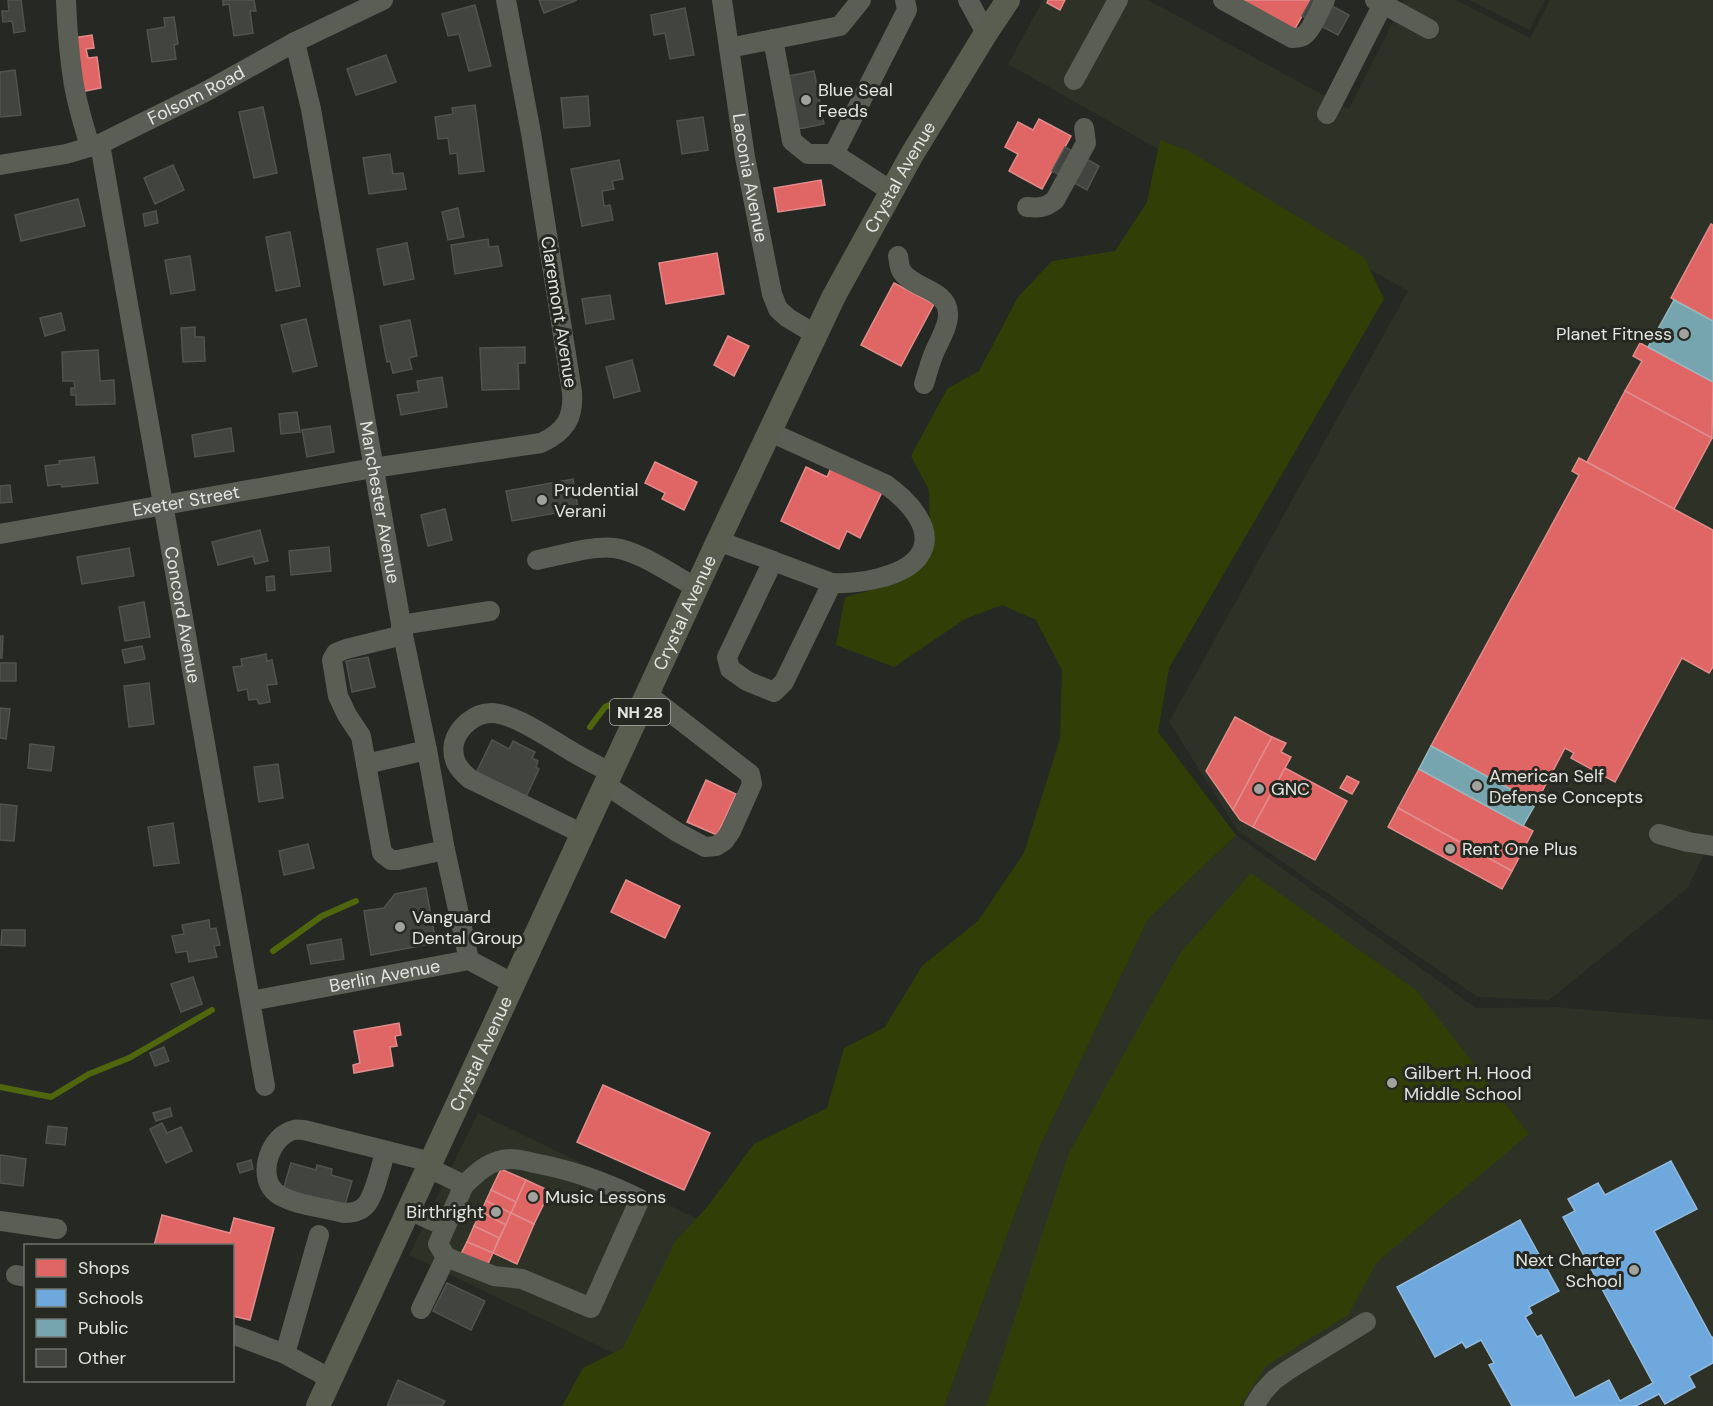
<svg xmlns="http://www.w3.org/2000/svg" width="1713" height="1406" font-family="'DM Sans',sans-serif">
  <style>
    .built { fill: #2d3126 }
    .green { fill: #313f07 }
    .shops { fill: #e06666; stroke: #e18c8b; stroke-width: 1.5 }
    .schools { fill: #6fa8dc; stroke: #92bade; stroke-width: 1.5 }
    .public { fill: #76a5af; stroke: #97b8be; stroke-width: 1.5 }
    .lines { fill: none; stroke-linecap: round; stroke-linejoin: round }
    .stream { stroke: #50660d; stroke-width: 6 }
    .building { fill: #424440; stroke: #51534f; stroke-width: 1.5 }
    .minor { stroke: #5a5e55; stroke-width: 20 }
    .major { stroke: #5a5e50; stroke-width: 24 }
    .poi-dot { fill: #a2a39e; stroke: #262922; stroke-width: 2 }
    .labels { text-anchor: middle; stroke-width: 6; stroke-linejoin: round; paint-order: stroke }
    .shield { fill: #262922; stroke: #abada8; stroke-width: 1.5 }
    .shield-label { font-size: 16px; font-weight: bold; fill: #e4e5e1 }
    .poi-label { font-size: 18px; fill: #e4e5e1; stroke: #262922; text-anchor: start }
    .street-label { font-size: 18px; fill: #e4e5e1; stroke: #262922 }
  </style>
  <rect width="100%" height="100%" fill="#262823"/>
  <!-- built -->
  <g class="built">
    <path d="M 1043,0 L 1148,0 L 1349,109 L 1404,0 L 1456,0 L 1530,38 L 1550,0 L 1713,0 L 1713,836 L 1688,888 L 1549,1000 L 1477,997 L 1238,831 L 1169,722 L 1408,291 L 1008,64 Z"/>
    <path d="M 1469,0 L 1545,0 L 1529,30 Z"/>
    <path d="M 1236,835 L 1476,1008 L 1556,1007 L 1713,1020 L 1713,1406 L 944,1406 L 1040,1146 L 1148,919 Z"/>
    <path d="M 478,1113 L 702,1221 L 634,1363 L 409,1255 Z"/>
  </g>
  <!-- green -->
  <g class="green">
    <path d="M 1160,140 L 1189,151 L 1364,257 L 1384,299 L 1169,668 L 1158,732 L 1236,835 L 1148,919 L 1040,1146 L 944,1406 L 562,1406 L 583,1368 L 623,1348 L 675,1242 L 708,1206 L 754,1144 L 827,1108 L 844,1048 L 885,1027 L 922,966 L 978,921 L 1024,853 L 1060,739 L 1062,670 L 1036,620 L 1002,605 L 965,619 L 894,667 L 836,645 L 845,597 L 883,587 L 918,571 L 930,541 L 929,490 L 911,456 L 947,389 L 979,371 L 1018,297 L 1052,261 L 1115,251 L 1147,202 Z"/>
    <path d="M 1251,873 L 1416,990 L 1529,1134 L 1377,1262 L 1348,1315 L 1266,1366 L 1240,1406 L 986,1406 L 1069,1153 L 1180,953 Z"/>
  </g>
  <!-- shops -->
  <g class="shops">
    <path d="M 1048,0 L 1065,0 L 1060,10 L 1047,3 Z"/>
    <path d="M 1227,0 L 1311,0 L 1292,34 Z"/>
    <path d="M 92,35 L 94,48 L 86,49 L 88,58 L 97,57 L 101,88 L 80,92 L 73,38 Z"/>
    <path d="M 1039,119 L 1071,136 L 1042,189 L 1009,171 L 1018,154 L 1005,147 L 1018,122 L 1033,130 Z"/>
    <path d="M 821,180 L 825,205 L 778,212 L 774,188 Z"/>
    <path d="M 1711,224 L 1713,225 L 1713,321 L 1671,298 Z"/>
    <path d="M 717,253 L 724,294 L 666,304 L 659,263 Z"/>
    <path d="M 894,283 L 934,304 L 901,366 L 861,345 Z"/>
    <path d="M 728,336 L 749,346 L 734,376 L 714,365 Z"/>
    <path d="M 1640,343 L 1713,382 L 1712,438 L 1625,391 L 1642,361 L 1633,356 Z"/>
    <path d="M 1625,391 L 1712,438 L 1674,509 L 1587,462 Z"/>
    <path d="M 1579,458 L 1713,530 L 1713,667 L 1709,673 L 1682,658 L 1615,782 L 1571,758 L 1574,753 L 1565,748 L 1536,803 L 1431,746 L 1579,475 L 1572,471 Z"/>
    <path d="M 655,462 L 697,482 L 684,510 L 662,499 L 665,493 L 645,483 Z"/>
    <path d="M 806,467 L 827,477 L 831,468 L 882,492 L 860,538 L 847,531 L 839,549 L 781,521 Z"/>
    <path d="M 1235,717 L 1272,737 L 1233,810 L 1206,771 Z"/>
    <path d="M 1272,737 L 1286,743 L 1281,752 L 1291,757 L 1253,827 L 1240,820 L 1233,810 Z"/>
    <path d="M 1285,768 L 1347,801 L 1315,860 L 1253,827 Z"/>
    <path d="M 1419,769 L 1533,831 L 1512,871 L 1398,808 Z"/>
    <path d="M 1347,776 L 1359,782 L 1352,794 L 1340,788 Z"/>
    <path d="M 706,780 L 736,794 L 717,835 L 687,822 Z"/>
    <path d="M 1398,808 L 1512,871 L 1502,889 L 1388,827 Z"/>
    <path d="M 626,880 L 680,906 L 665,938 L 611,912 Z"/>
    <path d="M 399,1023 L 401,1035 L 395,1036 L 397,1046 L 390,1047 L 393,1066 L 354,1073 L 353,1065 L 360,1063 L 354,1031 Z"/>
    <path d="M 603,1085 L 710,1133 L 684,1190 L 577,1142 Z"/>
    <path d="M 501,1169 L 526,1180 L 516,1202 L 491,1190 Z"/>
    <path d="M 526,1180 L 550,1191 L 534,1224 L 511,1213 Z"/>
    <path d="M 491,1190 L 516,1202 L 511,1213 L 486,1201 Z"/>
    <path d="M 486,1201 L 511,1213 L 506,1225 L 481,1212 Z"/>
    <path d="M 481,1212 L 506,1225 L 499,1238 L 474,1226 Z"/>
    <path d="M 511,1213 L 534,1224 L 517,1264 L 493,1253 Z"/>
    <path d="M 162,1215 L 230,1233 L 234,1218 L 274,1228 L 250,1320 L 232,1316 L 232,1246 L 154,1246 Z"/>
    <path d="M 474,1226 L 499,1238 L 493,1253 L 467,1242 Z"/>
    <path d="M 467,1242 L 493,1253 L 486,1268 L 460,1256 Z"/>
  </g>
  <!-- schools -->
  <path class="schools" d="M 1671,1161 L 1697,1209 L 1654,1231 L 1712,1338 L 1713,1337 L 1713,1363 L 1689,1376 L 1695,1387 L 1665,1404 L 1659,1394 L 1636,1406 L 1512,1406 L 1489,1365 L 1494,1363 L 1481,1340 L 1466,1348 L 1462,1342 L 1435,1357 L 1397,1287 L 1520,1220 L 1559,1291 L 1529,1307 L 1532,1313 L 1525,1317 L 1537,1337 L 1541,1335 L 1575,1398 L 1609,1380 L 1620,1401 L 1653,1383 L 1563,1217 L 1575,1211 L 1568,1199 L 1598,1183 L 1605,1195 Z"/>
  <!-- public -->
  <g class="public">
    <path d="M 1674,300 L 1713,321 L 1713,382 L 1648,347 Z"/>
    <path d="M 1431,746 L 1536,803 L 1523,826 L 1419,769 Z"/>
  </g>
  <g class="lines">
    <!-- stream -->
    <g class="stream">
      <path d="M 590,727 L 605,707 L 618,701"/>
      <path d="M 273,951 L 322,916 L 356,901"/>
      <path d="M 0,1087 L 51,1097 L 89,1074 L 129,1058 L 212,1010"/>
    </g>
  </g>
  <!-- building -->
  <g class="building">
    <path d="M 8,0 L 21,0 L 25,31 L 14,33 L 12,21 L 3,22 L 2,11 L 9,11 Z"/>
    <path d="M 223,0 L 254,0 L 256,11 L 250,11 L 253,33 L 234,36 L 229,4 L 223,5 Z"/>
    <path d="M 539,0 L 577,0 L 544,13 Z"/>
    <path d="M 1311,0 L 1321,0 L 1349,15 L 1338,35 L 1302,16 Z"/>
    <path d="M 475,5 L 491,66 L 469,71 L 459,34 L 448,36 L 442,14 Z"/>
    <path d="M 685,8 L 694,55 L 670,59 L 665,33 L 654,35 L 651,15 Z"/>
    <path d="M 174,17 L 178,44 L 174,45 L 176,59 L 152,62 L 147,30 L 165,27 L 164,18 Z"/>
    <path d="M 386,55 L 396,82 L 356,95 L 347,69 Z"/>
    <path d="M 15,70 L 21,115 L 0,117 L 0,72 Z"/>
    <path d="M 814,71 L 824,124 L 798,129 L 788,76 Z"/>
    <path d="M 588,96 L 590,126 L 564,128 L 561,98 Z"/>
    <path d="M 475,105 L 484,171 L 459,174 L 457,153 L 450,154 L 448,138 L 438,139 L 435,117 L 453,114 L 452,108 Z"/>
    <path d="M 263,107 L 277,173 L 254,178 L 239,112 Z"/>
    <path d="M 703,117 L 708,150 L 682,154 L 677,121 Z"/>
    <path d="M 1065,147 L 1099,166 L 1087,190 L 1052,171 Z"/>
    <path d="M 390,154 L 393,174 L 403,173 L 406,189 L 369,194 L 363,158 Z"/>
    <path d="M 619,160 L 623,179 L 612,181 L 614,189 L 602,191 L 604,206 L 610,205 L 613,220 L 582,226 L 571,169 Z"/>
    <path d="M 173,165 L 184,190 L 155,204 L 144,178 Z"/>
    <path d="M 78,199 L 85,226 L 21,241 L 15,215 Z"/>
    <path d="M 458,208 L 464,237 L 448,240 L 442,212 Z"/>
    <path d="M 156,211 L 158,223 L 145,226 L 143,214 Z"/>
    <path d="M 290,232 L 300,286 L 276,291 L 266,237 Z"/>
    <path d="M 488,239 L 489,247 L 498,246 L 502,266 L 455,274 L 451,245 Z"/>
    <path d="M 407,243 L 414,279 L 384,285 L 377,249 Z"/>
    <path d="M 190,256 L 195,290 L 171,294 L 165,260 Z"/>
    <path d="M 610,295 L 614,319 L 586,324 L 582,299 Z"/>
    <path d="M 61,313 L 65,330 L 45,336 L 40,318 Z"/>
    <path d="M 306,319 L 317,366 L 293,372 L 281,325 Z"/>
    <path d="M 410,320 L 417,356 L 409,358 L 412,369 L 393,373 L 390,361 L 387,362 L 380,326 Z"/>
    <path d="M 195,327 L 195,337 L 204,337 L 205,361 L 183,362 L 181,328 Z"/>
    <path d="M 525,347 L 525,363 L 518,363 L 519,389 L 482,390 L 480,348 Z"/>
    <path d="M 98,350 L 100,381 L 114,380 L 115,404 L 76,405 L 76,395 L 71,395 L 71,388 L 75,388 L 74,381 L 63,381 L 62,352 Z"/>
    <path d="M 632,360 L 640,391 L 614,398 L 606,367 Z"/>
    <path d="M 442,377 L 447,407 L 401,415 L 397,395 L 419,392 L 417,381 Z"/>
    <path d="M 297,412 L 300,432 L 281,434 L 279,414 Z"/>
    <path d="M 330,426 L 334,452 L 307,457 L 302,430 Z"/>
    <path d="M 231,428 L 234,451 L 195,457 L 192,435 Z"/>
    <path d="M 94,457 L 98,483 L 62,487 L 61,484 L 48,486 L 45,466 L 60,464 L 59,461 Z"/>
    <path d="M 573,479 L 578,509 L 512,521 L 506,491 Z"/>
    <path d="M 10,485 L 12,502 L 0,503 L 0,486 Z"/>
    <path d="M 445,509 L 452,540 L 428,546 L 421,515 Z"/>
    <path d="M 260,530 L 268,561 L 255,564 L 253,556 L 218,565 L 212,542 Z"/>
    <path d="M 329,547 L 331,571 L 291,575 L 289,551 Z"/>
    <path d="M 129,548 L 134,576 L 82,584 L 77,557 Z"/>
    <path d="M 274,576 L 275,590 L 267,591 L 266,577 Z"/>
    <path d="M 144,602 L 150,637 L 125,641 L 119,607 Z"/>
    <path d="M 0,636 L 3,636 L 2,658 L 0,658 Z"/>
    <path d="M 142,646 L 145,659 L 125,663 L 122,650 Z"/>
    <path d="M 266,654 L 267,661 L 272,660 L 277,684 L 267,685 L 270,702 L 259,704 L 257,699 L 249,700 L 247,689 L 238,691 L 233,667 L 242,666 L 241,659 Z"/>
    <path d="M 368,657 L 375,687 L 352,692 L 346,661 Z"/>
    <rect x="0" y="663" width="16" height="18"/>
    <path d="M 149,683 L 154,724 L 129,727 L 124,686 Z"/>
    <path d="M 0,708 L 10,709 L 6,739 L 0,738 Z"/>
    <path d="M 492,740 L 509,749 L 513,741 L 535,752 L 532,758 L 538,761 L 536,767 L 539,769 L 526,797 L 476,773 Z"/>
    <path d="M 30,744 L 54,747 L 51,771 L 28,768 Z"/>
    <path d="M 278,764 L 283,798 L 259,802 L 254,767 Z"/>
    <path d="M 0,804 L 17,806 L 14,841 L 0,840 Z"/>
    <path d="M 173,823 L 179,863 L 154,866 L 148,827 Z"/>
    <path d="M 308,844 L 314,868 L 284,875 L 279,851 Z"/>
    <path d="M 426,888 L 436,943 L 371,955 L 364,911 L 384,908 L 395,894 Z"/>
    <path d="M 209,920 L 210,929 L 216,928 L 220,945 L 214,946 L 217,957 L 189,962 L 187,951 L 176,953 L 172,936 L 184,934 L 182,925 Z"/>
    <path d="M 2,930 L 25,930 L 25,946 L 1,945 Z"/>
    <path d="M 341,939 L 344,959 L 311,964 L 307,945 Z"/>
    <path d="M 193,977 L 202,1004 L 181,1012 L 171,984 Z"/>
    <path d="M 164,1047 L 169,1061 L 155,1066 L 150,1053 Z"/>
    <path d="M 170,1108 L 172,1116 L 156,1121 L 153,1113 Z"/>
    <path d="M 162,1123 L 167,1133 L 181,1127 L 192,1151 L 166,1163 L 150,1129 Z"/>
    <path d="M 48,1126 L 67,1128 L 65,1145 L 46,1143 Z"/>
    <path d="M 0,1155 L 26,1159 L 23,1186 L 0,1183 Z"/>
    <path d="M 251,1160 L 253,1169 L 240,1173 L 237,1164 Z"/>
    <path d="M 291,1163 L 316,1170 L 317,1165 L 332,1169 L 331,1175 L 352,1181 L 344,1208 L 283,1190 Z"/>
    <path d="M 447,1283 L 485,1301 L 471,1330 L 433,1311 Z"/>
    <path d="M 398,1380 L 445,1401 L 442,1406 L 387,1406 Z"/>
  </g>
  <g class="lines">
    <!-- minor -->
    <g class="minor">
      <path d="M 66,0 C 67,26 69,53 73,79 C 76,102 84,125 90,147"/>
      <path id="s1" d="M 722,0 L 745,157 L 772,294 L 778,309 L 788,318 L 815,334"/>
      <path d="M 968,0 L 986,33"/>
      <path d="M 1223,0 L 1292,38 C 1296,38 1299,38 1303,36 C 1311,32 1320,9 1325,0"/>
      <path d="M 1383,4 L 1429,29"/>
      <path d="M 773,39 L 792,141 L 808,154 L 834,154"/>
      <path id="s2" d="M 295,42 L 311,109 L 403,635 L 427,750 L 445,850 L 469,960"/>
      <path d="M 729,48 L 840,26 L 861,0"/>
      <path d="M 1074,80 L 1118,0"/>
      <path d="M 1327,114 L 1383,4 L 1375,0"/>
      <path id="s3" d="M 100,144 L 265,1086"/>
      <path id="s4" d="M 0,165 L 66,154 L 100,144 L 205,92 L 295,42 L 383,0"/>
      <path d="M 891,191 L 834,154 L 907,10 L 905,0"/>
      <path d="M 1027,207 C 1039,208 1045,208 1055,200 L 1086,143 L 1084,128"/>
      <path d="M 898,256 C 899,260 899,266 901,270 C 911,289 947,288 948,313 C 949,326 939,341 934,353 C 930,363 927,374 924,384"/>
      <path id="s5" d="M 0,534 L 373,468 L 541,443 C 565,432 574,418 572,392 L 531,133 L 506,0"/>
      <path d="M 718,541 L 773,561 L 727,657 L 730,669 L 747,681 L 774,692 L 784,682 L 832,583 C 857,584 903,578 919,556 C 938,529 905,498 885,484 L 770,432"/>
      <path d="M 537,560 C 558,556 593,545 614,548 C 640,551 674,576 697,588"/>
      <path d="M 773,561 L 832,583"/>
      <path d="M 401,625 L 490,611"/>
      <path d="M 427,750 L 366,764 L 382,853 L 391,860 L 398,860 L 445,850"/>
      <path d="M 366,764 L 361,736 L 347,715 L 338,696 L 332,660 L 336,653 L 346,649 L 403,635"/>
      <path d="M 606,785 L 677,832 L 705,847 L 716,846 L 724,841 L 731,831 L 752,784 L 750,774 L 648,695"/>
      <path d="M 583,834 L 470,779 C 458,769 451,759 454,743 C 458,727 475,713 491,713 C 514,713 550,739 571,751 C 584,759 598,766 612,773"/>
      <path d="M 1659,834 L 1688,842 L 1713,846"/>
      <path id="s6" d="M 251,1001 L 469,960 L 514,984"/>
      <path d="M 386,1151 C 381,1164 375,1195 366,1205 C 360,1212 352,1213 344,1213 C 326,1208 286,1204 274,1191 C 257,1173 271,1135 294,1130 C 297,1129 300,1130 304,1130 L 431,1162"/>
      <path d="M 429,1168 L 464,1185 C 474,1176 484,1165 498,1161 C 510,1157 522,1160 534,1163 C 572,1170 606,1182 640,1199 L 591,1308 L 522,1279 L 494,1276 L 446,1257 L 438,1244 L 464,1185"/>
      <path d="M 409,1210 L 445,1226"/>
      <path d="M 0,1221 L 57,1229"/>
      <path d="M 16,1275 L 26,1277"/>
      <path d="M 421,1309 L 446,1257"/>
      <path d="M 232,1334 L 285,1354 L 331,1379"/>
      <path d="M 285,1354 L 319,1235"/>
      <path d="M 1254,1406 L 1263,1392 L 1274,1380 L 1288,1370 L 1366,1322"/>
    </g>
    <!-- major -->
    <path class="major" id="s7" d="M 318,1406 L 718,541 L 834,296 L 911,156 L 986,33 L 1008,0"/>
  </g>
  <!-- markers -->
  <g class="poi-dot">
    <circle cx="806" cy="100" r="6"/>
    <circle cx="1684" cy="334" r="6"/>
    <circle cx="542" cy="500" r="6"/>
    <circle cx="1477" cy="786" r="6"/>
    <circle cx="1259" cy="789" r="6"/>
    <circle cx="1450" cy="849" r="6"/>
    <circle cx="400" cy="927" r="6"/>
    <circle cx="1392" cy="1083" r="6"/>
    <circle cx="533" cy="1197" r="6"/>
    <circle cx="496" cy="1212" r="6"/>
    <circle cx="1634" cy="1270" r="6"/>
  </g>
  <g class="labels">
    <!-- shield labels -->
    <rect class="shield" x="610" y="699" width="60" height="26" rx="4.5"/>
    <g class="shield-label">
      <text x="640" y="718">NH 28</text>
    </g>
    <!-- poi labels -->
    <g class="poi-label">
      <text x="818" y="96">Blue Seal<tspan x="818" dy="21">Feeds</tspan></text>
      <text x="1672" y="340" text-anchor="end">Planet Fitness</text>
      <text x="554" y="496">Prudential<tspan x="554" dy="21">Verani</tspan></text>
      <text x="1489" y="782">American Self<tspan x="1489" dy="21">Defense Concepts</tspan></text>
      <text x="1271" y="795">GNC</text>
      <text x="1462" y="855">Rent One Plus</text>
      <text x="412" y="923">Vanguard<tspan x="412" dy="21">Dental Group</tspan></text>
      <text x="1404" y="1079">Gilbert H. Hood<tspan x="1404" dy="21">Middle School</tspan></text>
      <text x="545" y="1203">Music Lessons</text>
      <text x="484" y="1218" text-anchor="end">Birthright</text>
      <text x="1622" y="1266" text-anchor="end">Next Charter<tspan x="1622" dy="21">School</tspan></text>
    </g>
    <!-- street labels -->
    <g class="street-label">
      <text dy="6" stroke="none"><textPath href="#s4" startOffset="210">Folsom Road</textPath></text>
      <text dy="6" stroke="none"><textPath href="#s1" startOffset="180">Laconia Avenue</textPath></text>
      <text dy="6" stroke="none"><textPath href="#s7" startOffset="1360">Crystal Avenue</textPath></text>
      <text transform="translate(559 312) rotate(81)" y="6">Claremont Avenue</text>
      <text dy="6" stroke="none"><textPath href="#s5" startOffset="189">Exeter Street</textPath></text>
      <text dy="6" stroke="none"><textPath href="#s2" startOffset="468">Manchester Avenue</textPath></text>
      <text dy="6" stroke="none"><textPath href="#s7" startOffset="874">Crystal Avenue</textPath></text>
      <text dy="6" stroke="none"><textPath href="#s3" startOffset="478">Concord Avenue</textPath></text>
      <text dy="6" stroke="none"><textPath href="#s6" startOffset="136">Berlin Avenue</textPath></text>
      <text dy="6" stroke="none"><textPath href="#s7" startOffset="388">Crystal Avenue</textPath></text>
    </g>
  </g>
  <!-- legend -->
  <rect x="24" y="1244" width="210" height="138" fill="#262922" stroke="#72746e" stroke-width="1.5"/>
  <rect x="36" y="1259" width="30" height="18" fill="#e06666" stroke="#72746e" stroke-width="1.5"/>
  <text x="78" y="1274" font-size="18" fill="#e4e5e1">Shops</text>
  <rect x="36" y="1289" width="30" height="18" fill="#6fa8dc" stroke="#72746e" stroke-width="1.5"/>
  <text x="78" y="1304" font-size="18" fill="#e4e5e1">Schools</text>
  <rect x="36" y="1319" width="30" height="18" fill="#76a5af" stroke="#72746e" stroke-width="1.5"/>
  <text x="78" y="1334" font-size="18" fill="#e4e5e1">Public</text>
  <rect x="36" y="1349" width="30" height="18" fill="#424440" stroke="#72746e" stroke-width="1.5"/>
  <text x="78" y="1364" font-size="18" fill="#e4e5e1">Other</text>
</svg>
